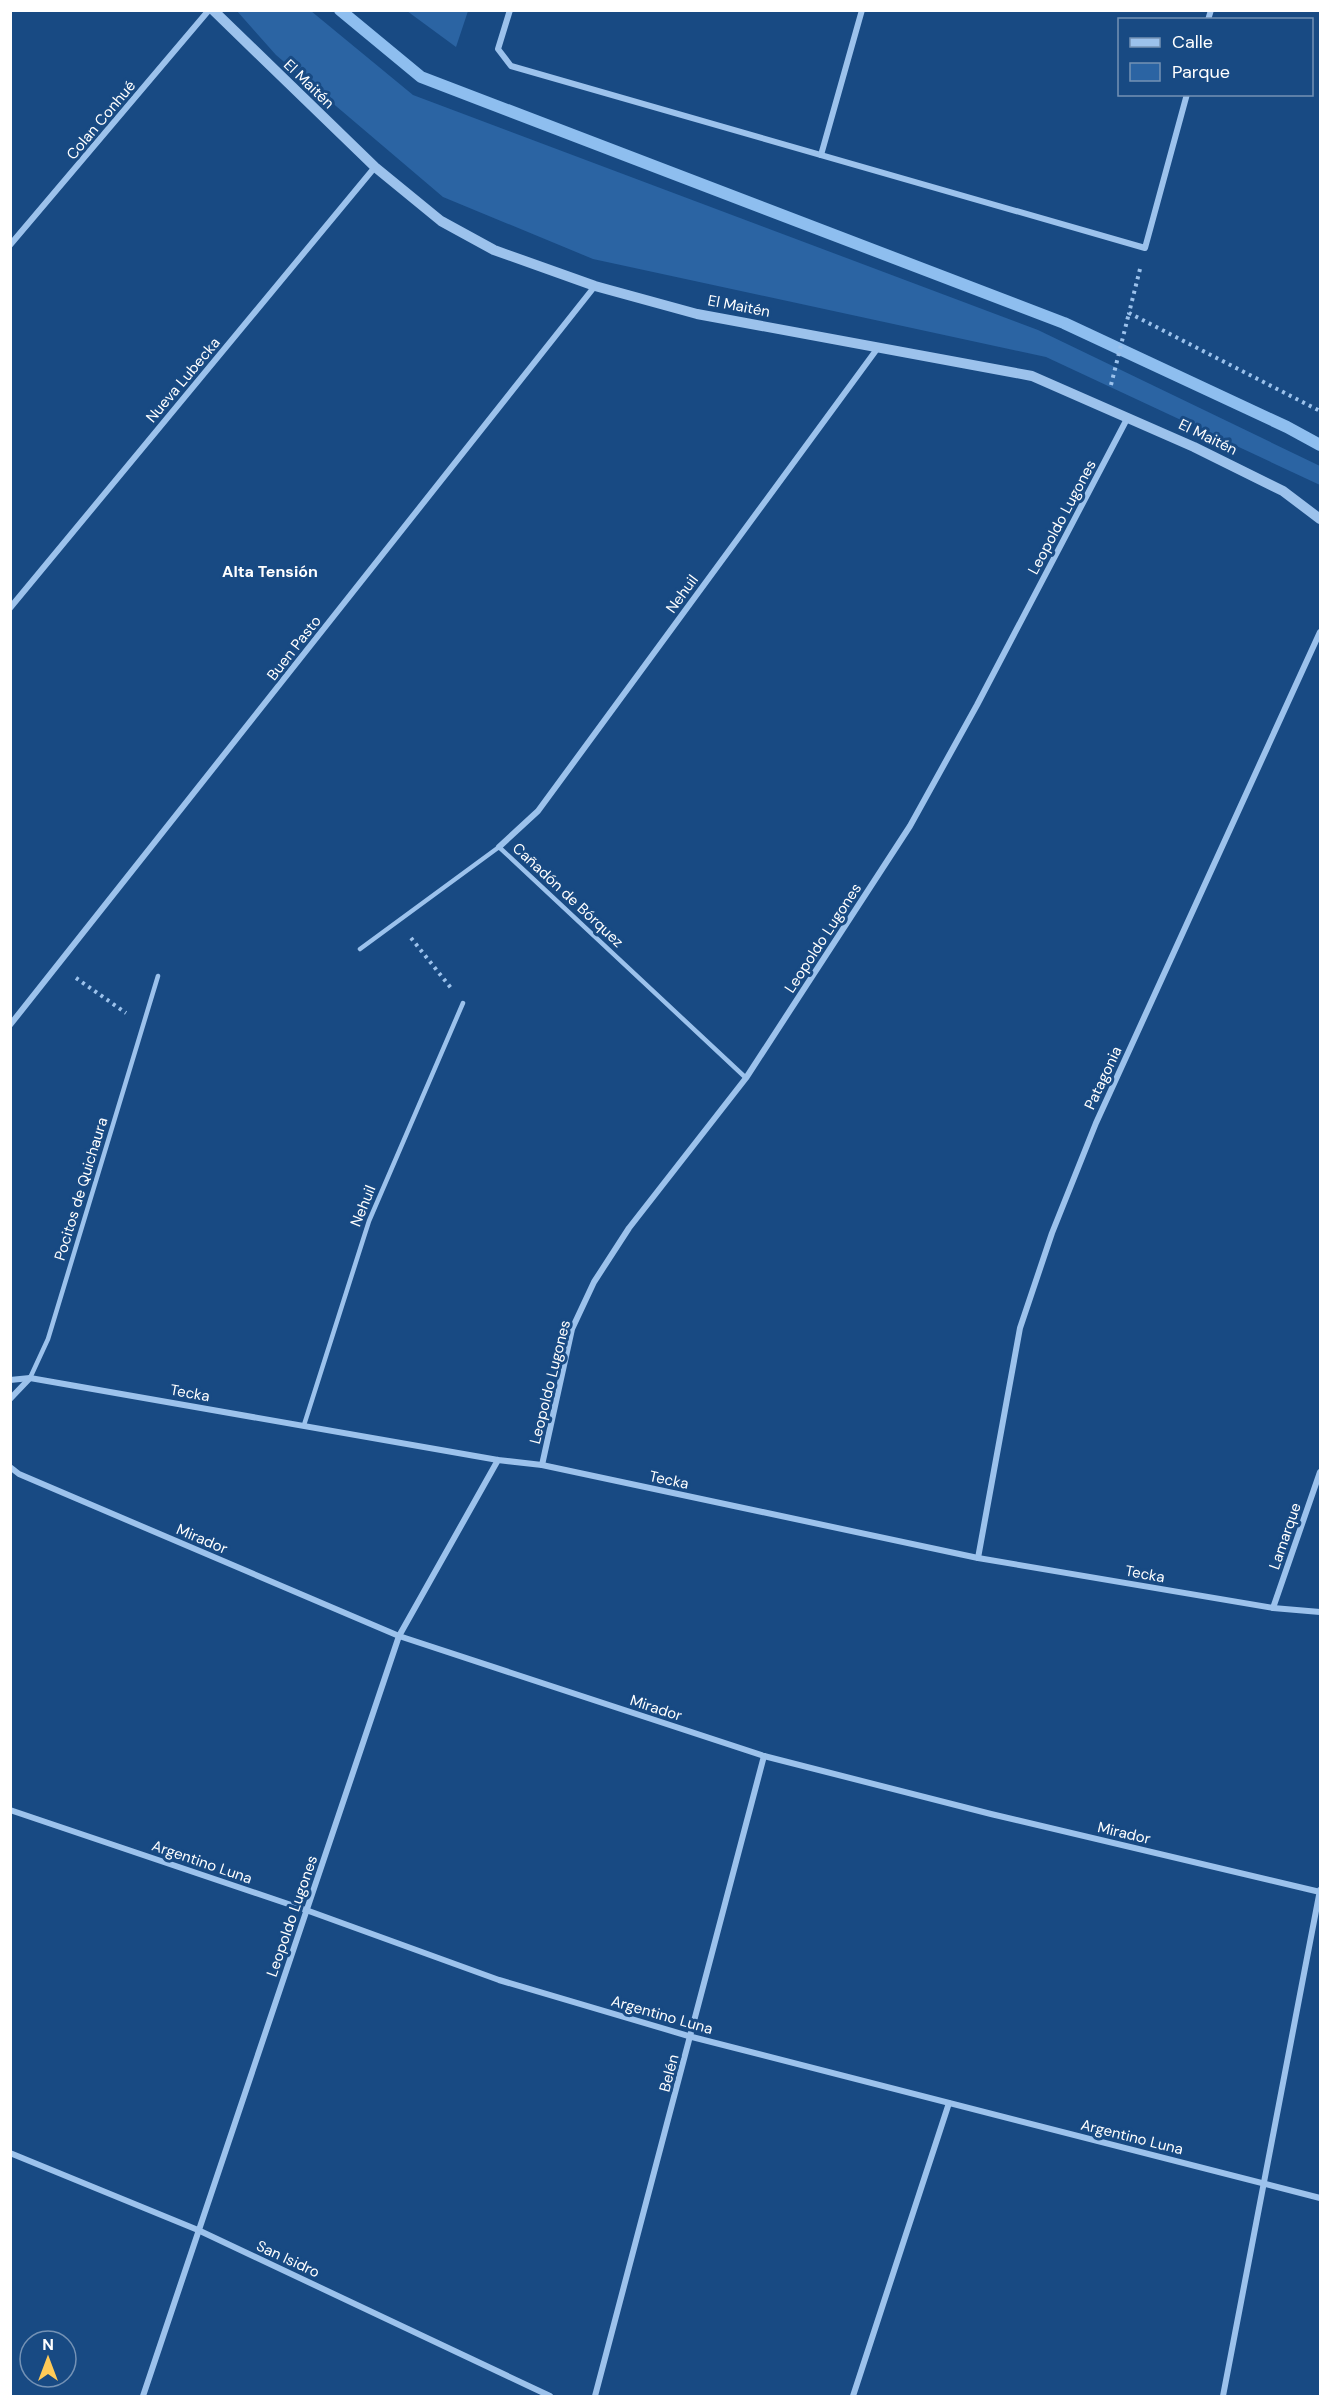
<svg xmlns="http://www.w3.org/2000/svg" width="1331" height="2407" font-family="'DM Sans',sans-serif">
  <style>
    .green { fill: #2b64a3 }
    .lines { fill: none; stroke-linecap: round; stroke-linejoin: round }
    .stream { stroke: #8ebeef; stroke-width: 12 }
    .path { stroke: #9cc2ec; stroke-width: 4; stroke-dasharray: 3 4.5; stroke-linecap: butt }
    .service { stroke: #9cc2ec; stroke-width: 4.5 }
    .minor { stroke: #9cc2ec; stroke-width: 6 }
    .tertiary { stroke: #9cc2ec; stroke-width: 10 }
    .labels { text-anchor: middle; stroke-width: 6; stroke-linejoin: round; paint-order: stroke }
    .street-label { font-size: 15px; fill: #fff; stroke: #184a83 }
    .neighbourhood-label { font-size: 16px; font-weight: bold; fill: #fff; stroke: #184a83 }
  </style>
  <rect width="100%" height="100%" fill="#184a83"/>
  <!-- green -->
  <g class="green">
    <path d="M 237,11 L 311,11 L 413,95 L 1038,330 L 1320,466 L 1320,485 L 1046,357 L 593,259 L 443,197 L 276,55 Z"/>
    <path d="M 407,11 L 468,11 L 456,47 Z"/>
  </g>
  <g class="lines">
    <!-- stream -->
    <path class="stream" d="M 340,10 L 421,77 L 1064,323 L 1287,427 L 1320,445"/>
    <!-- path -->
    <g class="path">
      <path d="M 1140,269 L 1129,313 L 1320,411"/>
      <path d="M 1111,385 L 1129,313"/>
      <path d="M 411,938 L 451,988"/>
      <path d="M 76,978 L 126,1013"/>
    </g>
    <!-- service -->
    <g class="service">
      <path d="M 360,949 L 499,847 L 746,1078"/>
      <path d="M 30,1378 L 48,1339 L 158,976"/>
      <path d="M 304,1425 L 369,1221 L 463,1003"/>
    </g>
    <!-- minor -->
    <g class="minor">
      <path d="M 510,10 L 498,49 L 511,66 L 1145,248 L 1187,94"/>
      <path d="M 1208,20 L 1211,10"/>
      <path d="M 821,155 L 862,10"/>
      <path d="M 10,245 L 209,10"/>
      <path d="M 10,608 L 375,167"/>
      <path d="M 499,847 L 538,811 L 877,349"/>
      <path d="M 10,1025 L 595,286"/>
      <path d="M 10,1380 L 30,1378 L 498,1460 L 542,1465 L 978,1558 L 1273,1608 L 1320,1612"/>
      <path d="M 10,1399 L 30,1378"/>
      <path d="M 542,1465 L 572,1329 L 594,1282 L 629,1228 L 746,1078 L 910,826 L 977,705 L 1128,417"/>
      <path d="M 10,1467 L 19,1474 L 399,1636 L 764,1756 L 991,1814 L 1320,1892"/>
      <path d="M 978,1558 L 1020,1328 L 1052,1233 L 1096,1123 L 1320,632"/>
      <path d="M 1273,1608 L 1320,1472"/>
      <path d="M 10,1810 L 306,1910 L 499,1980 L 692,2037 L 1320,2198"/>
      <path d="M 10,2153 L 198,2230 L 550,2396"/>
      <path d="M 143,2396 L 399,1636 L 498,1460"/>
      <path d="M 595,2396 L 764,1756"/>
      <path d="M 853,2396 L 949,2103"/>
      <path d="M 1223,2396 L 1320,1890"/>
    </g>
    <!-- tertiary -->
    <path class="tertiary" d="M 213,10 L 375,167 L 441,221 L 494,250 L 595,286 L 697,314 L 1032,376 L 1194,447 L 1283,491 L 1320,519"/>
  </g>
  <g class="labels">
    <!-- street labels -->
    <g class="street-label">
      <text transform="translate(309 84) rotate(44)" y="5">El Maitén</text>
      <text transform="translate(101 120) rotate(-50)" y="5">Colan Conhué</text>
      <text transform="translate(739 306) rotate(11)" y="5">El Maitén</text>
      <text transform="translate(183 380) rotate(-50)" y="5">Nueva Lubecka</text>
      <text transform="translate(1208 437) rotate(26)" y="5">El Maitén</text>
      <text transform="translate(1062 517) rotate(-62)" y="5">Leopoldo Lugones</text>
      <text transform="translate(682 594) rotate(-54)" y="5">Nehuil</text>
      <text transform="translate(294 648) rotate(-52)" y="5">Buen Pasto</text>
      <text transform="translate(568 895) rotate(43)" y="5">Cañadón de Bórquez</text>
      <text transform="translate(823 938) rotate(-57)" y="5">Leopoldo Lugones</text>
      <text transform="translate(1103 1078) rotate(-65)" y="5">Patagonia</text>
      <text transform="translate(81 1189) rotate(-73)" y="5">Pocitos de Quichaura</text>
      <text transform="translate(363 1206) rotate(-68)" y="5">Nehuil</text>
      <text transform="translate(550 1382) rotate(-76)" y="5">Leopoldo Lugones</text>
      <text transform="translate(190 1393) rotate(10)" y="5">Tecka</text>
      <text transform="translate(669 1480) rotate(12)" y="5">Tecka</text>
      <text transform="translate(1285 1536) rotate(-71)" y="5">Lamarque</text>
      <text transform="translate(202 1539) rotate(23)" y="5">Mirador</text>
      <text transform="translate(1145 1574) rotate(10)" y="5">Tecka</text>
      <text transform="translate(656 1708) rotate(18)" y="5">Mirador</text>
      <text transform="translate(1124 1833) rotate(13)" y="5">Mirador</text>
      <text transform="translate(202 1862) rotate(19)" y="5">Argentino Luna</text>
      <text transform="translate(292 1916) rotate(-71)" y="5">Leopoldo Lugones</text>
      <text transform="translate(662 2015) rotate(16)" y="5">Argentino Luna</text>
      <text transform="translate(669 2073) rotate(-75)" y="5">Belén</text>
      <text transform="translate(1132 2137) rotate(14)" y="5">Argentino Luna</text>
      <text transform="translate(288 2259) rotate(25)" y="5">San Isidro</text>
    </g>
    <!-- neighbourhood labels -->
    <g class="neighbourhood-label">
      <text x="270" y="577">Alta Tensión</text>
    </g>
  </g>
  <!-- border -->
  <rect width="1331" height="2407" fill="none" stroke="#ffffff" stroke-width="24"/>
  <!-- legend -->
  <rect x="1118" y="18" width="195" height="78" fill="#184a83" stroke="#7492b5" stroke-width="1.5"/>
  <rect x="1130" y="38" width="30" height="9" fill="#9cc2ec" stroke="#7492b5" stroke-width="1.5"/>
  <text x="1172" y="48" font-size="18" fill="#ffffff">Calle</text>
  <rect x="1130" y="63" width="30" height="18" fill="#2b64a3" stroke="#7492b5" stroke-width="1.5"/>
  <text x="1172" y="78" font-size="18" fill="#ffffff">Parque</text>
  <!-- north arrow -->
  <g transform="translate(48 2359)"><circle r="28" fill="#184a83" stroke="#7492b5" stroke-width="1.5"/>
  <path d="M0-4.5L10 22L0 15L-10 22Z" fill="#ffca57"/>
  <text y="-9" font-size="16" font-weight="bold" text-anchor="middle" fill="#ffffff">N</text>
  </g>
</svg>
